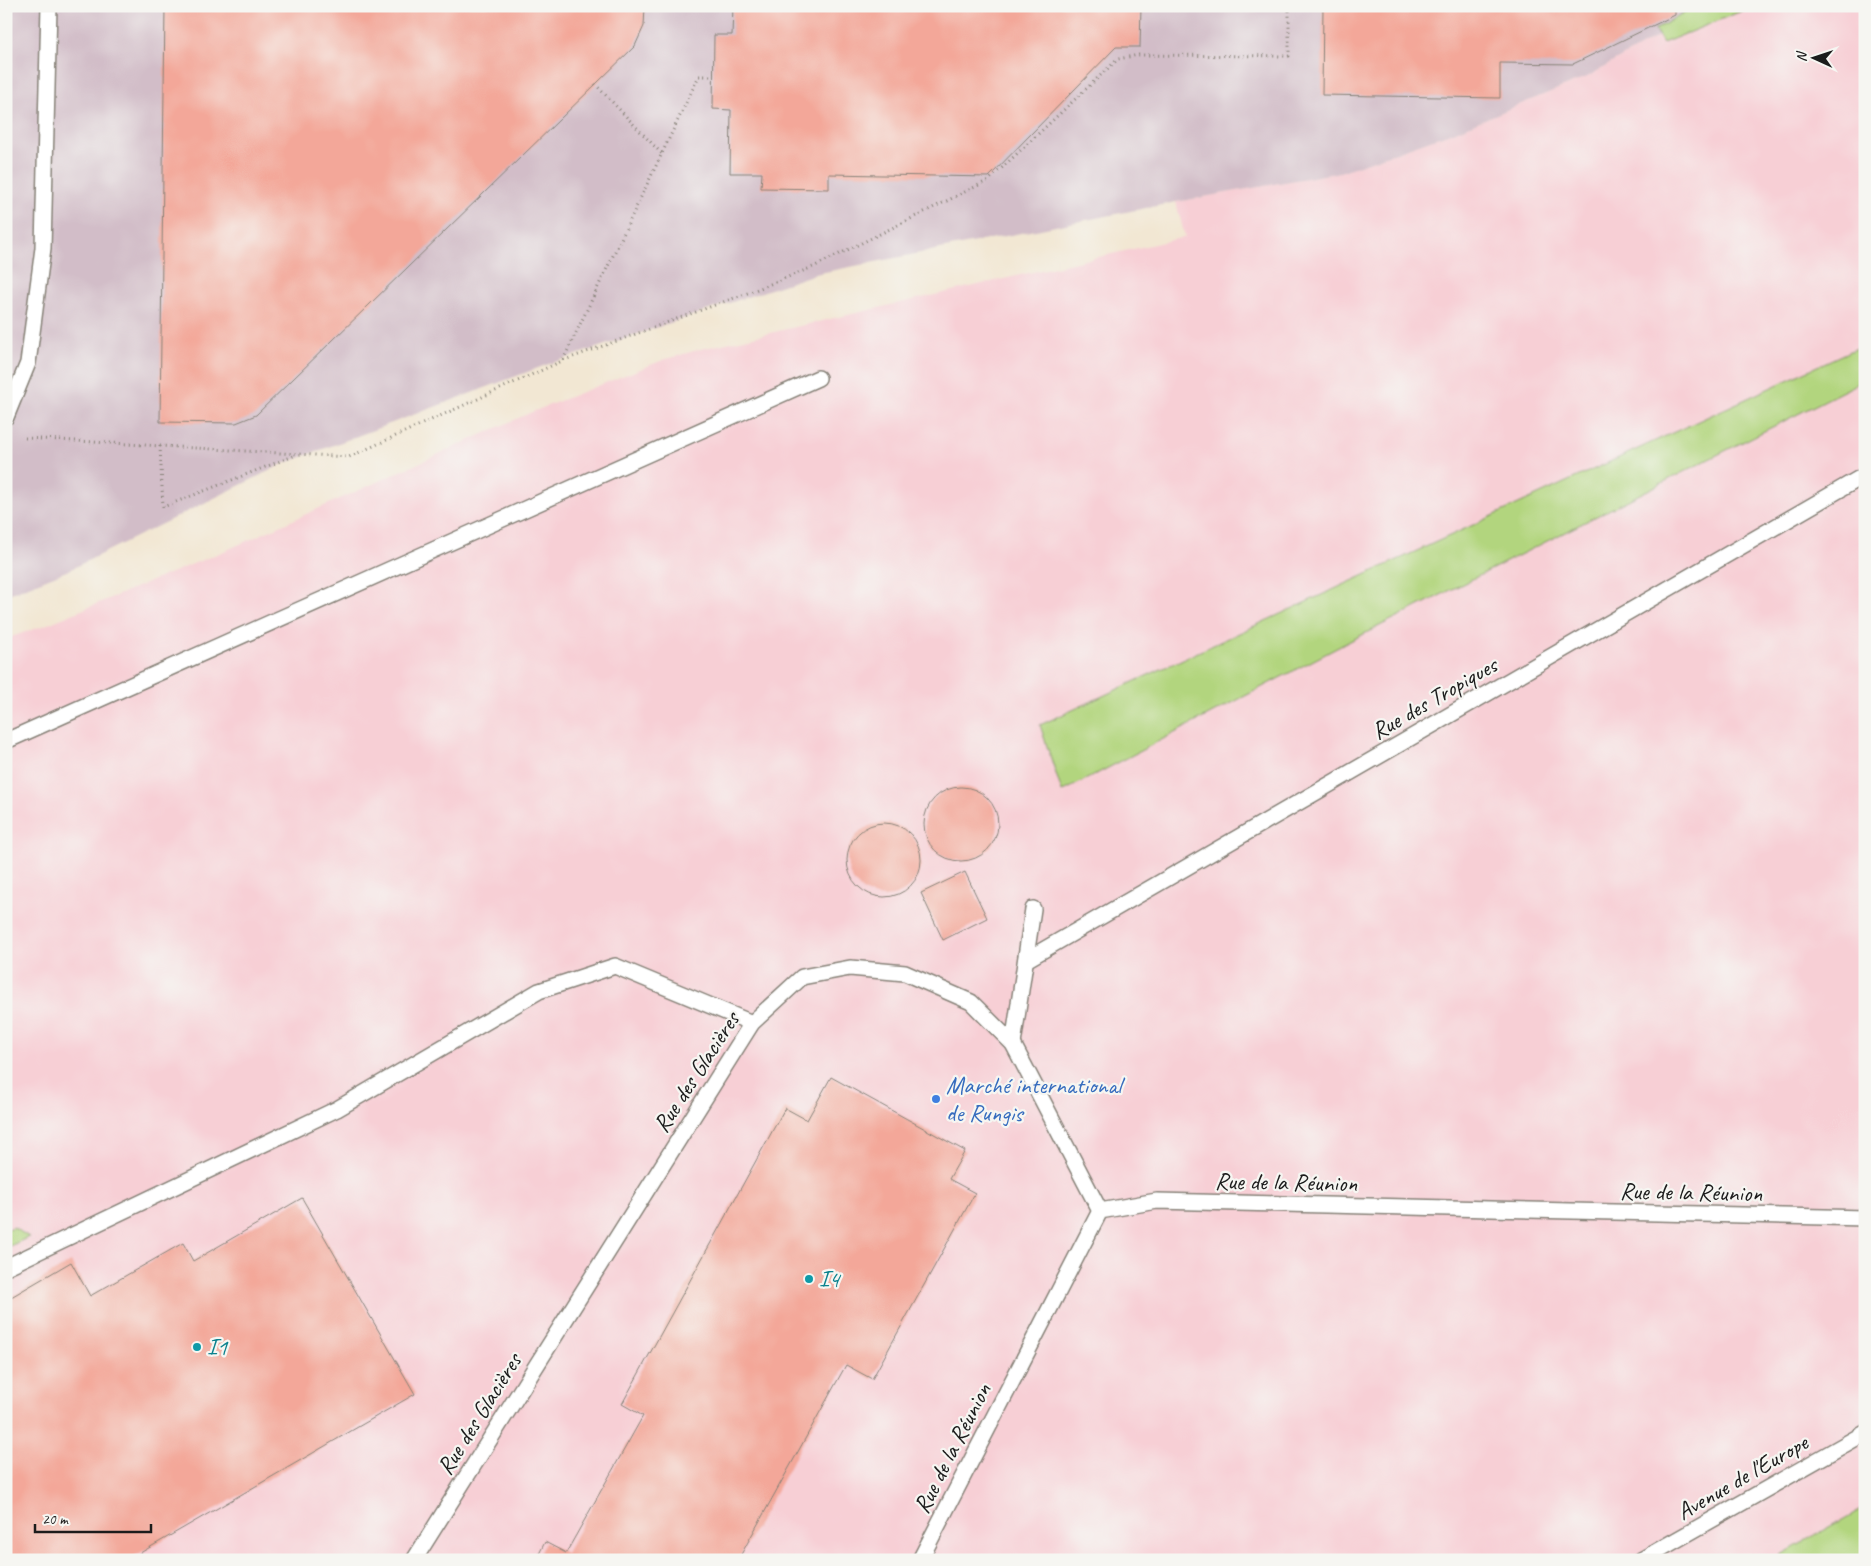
<svg xmlns="http://www.w3.org/2000/svg" width="1871" height="1566" font-family="Caveat,sans-serif">
  <style>
    .built { fill: #f7cfd5 }
    .industrial { fill: #d2bdc8 }
    .green { fill: #b2d57e; stroke: #67784d }
    .building { fill: #f3a799 }
    .lines { fill: none; stroke-linecap: round; stroke-linejoin: round }
    .service-casing { stroke: #878278; stroke-width: 18 }
    .path { stroke: #878278; stroke-width: 3; stroke-dasharray: 1 4; stroke-linecap: butt }
    .service { stroke: #fff; stroke-width: 15 }
    .shop-dot { fill: #3f7fe0; stroke: #f6f6f2; stroke-width: 2 }
    .culture-dot { fill: #0f9aa8; stroke: #f6f6f2; stroke-width: 2 }
    .labels { text-anchor: middle; stroke-width: 4.5; stroke-linejoin: round; paint-order: stroke }
    .street-label { font-size: 24px; fill: #1c1c1c; stroke: #f6f6f2 }
    .shop-label { font-size: 24px; fill: #366cbe; stroke: #f6f6f2; text-anchor: start }
    .culture-label { font-size: 24px; fill: #0d838f; stroke: #f6f6f2; text-anchor: start }
  </style>
  <rect width="100%" height="100%" fill="#f6f6f2"/>
  <filter id="ink" filterUnits="userSpaceOnUse"><feTurbulence type="fractalNoise" baseFrequency=".02" numOctaves="2"/><feDisplacementMap in="SourceGraphic" scale="10" xChannelSelector="R" yChannelSelector="G"/><feConvolveMatrix kernelMatrix="1 2 1 2 8 2 1 2 1" color-interpolation-filters="sRGB"/></filter>
  <filter id="wash" filterUnits="userSpaceOnUse"><feTurbulence type="fractalNoise" baseFrequency=".0096" numOctaves="4" result="noise"/><feDisplacementMap in="SourceGraphic" scale="20" xChannelSelector="R" yChannelSelector="G"/><feGaussianBlur stdDeviation="1.12" result="paint"/><feColorMatrix in="noise" values="0 0 0 0 0 0 0 0 0 0 0 0 0 0 0 0 0 1.4 0 .05"/><feComposite in="paint" operator="in"/></filter>
  <g filter="url(#wash)">
    <rect width="100%" height="100%" fill="#f2e7d3"/>
    <!-- built -->
    <path class="built" d="M 1710,6 L 1865,6 L 1865,1560 L 6,1560 L 6,639 L 48,624 L 229,549 L 532,412 L 663,360 L 701,349 L 1185,237 L 1176,202 L 1340,172 L 1453,132 L 1587,77 Z"/>
    <!-- industrial -->
    <path class="industrial" d="M 6,6 L 1710,6 L 1587,77 L 1453,132 L 1340,172 L 1176,202 L 815,274 L 546,365 L 283,464 L 69,570 L 6,595 Z"/>
    <!-- green -->
    <g class="green">
      <path d="M 1694,6 L 1754,6 L 1663,43 L 1655,30 Z"/>
      <path d="M 1865,344 L 1865,380 L 1354,639 L 1062,792 L 1040,725 Z"/>
      <path d="M 13,1227 L 29,1237 L 6,1248 L 6,1230 Z"/>
      <path d="M 1865,1507 L 1865,1560 L 1772,1560 Z"/>
    </g>
    <g id="blocks">
      <!-- building -->
      <g class="building">
        <path d="M 165,6 L 645,6 L 644,26 L 635,46 L 256,415 L 236,423 L 160,422 Z"/>
        <path d="M 733,6 L 1141,6 L 1140,47 L 1116,47 L 989,177 L 829,174 L 829,189 L 761,188 L 762,173 L 730,173 L 731,110 L 713,109 L 714,35 L 732,35 Z"/>
        <path d="M 1295,6 L 1315,6 L 1315,8 L 1294,8 Z"/>
        <path d="M 1323,6 L 1675,6 L 1675,15 L 1573,64 L 1500,63 L 1500,98 L 1322,95 Z"/>
        <circle cx="961" cy="824" r="37"/>
        <circle cx="884" cy="860" r="37"/>
        <path d="M 965,872 L 987,918 L 943,940 L 921,893 Z"/>
        <path d="M 831,1077 L 965,1151 L 949,1179 L 975,1193 L 872,1379 L 846,1365 L 738,1560 L 536,1560 L 545,1542 L 566,1553 L 643,1416 L 622,1404 L 785,1108 L 807,1120 Z"/>
        <path d="M 302,1198 L 415,1394 L 128,1560 L 6,1560 L 6,1300 L 71,1262 L 90,1296 L 183,1243 L 193,1261 Z"/>
      </g>
    </g>
  </g>
  <g filter="url(#ink)">
    <use href="#blocks" fill-opacity="0" stroke="#878278" stroke-width="1"/>
    <g class="lines">
      <defs>
        <g id="service">
          <path d="M 6,417 L 28,363 L 43,248 L 49,6"/>
          <path d="M 6,741 L 818,378"/>
          <path d="M 1026,960 L 1865,475"/>
          <path d="M 1013,1044 L 1033,909"/>
          <path d="M 6,1267 L 337,1109 L 539,991 L 615,966 L 752,1023"/>
          <path d="M 414,1560 L 752,1023 L 802,977 L 850,968 L 905,973 L 971,1002 L 1013,1044 L 1100,1211"/>
          <path d="M 920,1560 L 1100,1211 L 1157,1201 L 1865,1218"/>
          <path d="M 1641,1560 L 1865,1433"/>
        </g>
      </defs>
      <!-- service casing -->
      <use href="#service" class="service-casing"/>
      <!-- path -->
      <g class="path">
        <path d="M 595,84 L 662,154"/>
        <path d="M 563,360 L 699,76 L 714,76"/>
        <path d="M 25,438 L 349,457 L 562,361 L 745,294 L 813,267 L 989,180 L 1118,59 L 1139,55 L 1289,56 L 1289,6"/>
        <path d="M 160,446 L 163,507 L 296,455"/>
      </g>
      <!-- service -->
      <use href="#service" class="service"/>
    </g>
  </g>
  <!-- markers -->
  <circle class="shop-dot" cx="936" cy="1099" r="5"/>
  <g class="culture-dot">
    <circle cx="809" cy="1279" r="5"/>
    <circle cx="197" cy="1347" r="5"/>
  </g>
  <g class="labels">
    <!-- street labels -->
    <g class="street-label">
      <text transform="translate(1434 698) rotate(-30)" y="8">Rue des Tropiques</text>
      <text transform="translate(696 1072) rotate(-57)" y="8">Rue des Glacières</text>
      <text transform="translate(1286 1182) rotate(1)" y="8">Rue de la Réunion</text>
      <text transform="translate(1691 1192) rotate(1)" y="8">Rue de la Réunion</text>
      <text transform="translate(479 1414) rotate(-58)" y="8">Rue des Glacières</text>
      <text transform="translate(952 1448) rotate(-63)" y="8">Rue de la Réunion</text>
      <text transform="translate(1742 1477) rotate(-30)" y="8">Avenue de l'Europe</text>
    </g>
    <!-- shop labels -->
    <g class="shop-label">
      <text x="946" y="1093">Marché international<tspan x="946" dy="28">de Rungis</tspan></text>
    </g>
    <!-- culture labels -->
    <g class="culture-label">
      <text x="819" y="1287">I4</text>
      <text x="207" y="1355">I1</text>
    </g>
  </g>
  <!-- margin -->
  <rect width="1871" height="1566" fill="none" stroke="#f6f6f2" stroke-width="25"/>
  <!-- north arrow -->
  <g transform="translate(1814 58) rotate(273)" stroke="#f6f6f2" stroke-width="4" paint-order="stroke">
  <path d="M0-4L9 19L0 12L-9 19Z" fill="#1c1c1c"/>
  <text y="-8" font-size="14" font-weight="bold" text-anchor="middle" fill="#1c1c1c">N</text>
  </g>
  <!-- scale -->
  <path d="M35 1524v8h116v-8" fill="none" stroke="#1c1c1c" stroke-width="2.5"/>
  <text x="42" y="1524" font-size="15" fill="#1c1c1c" stroke="#f6f6f2" stroke-width="4" paint-order="stroke">20 m</text>
</svg>
